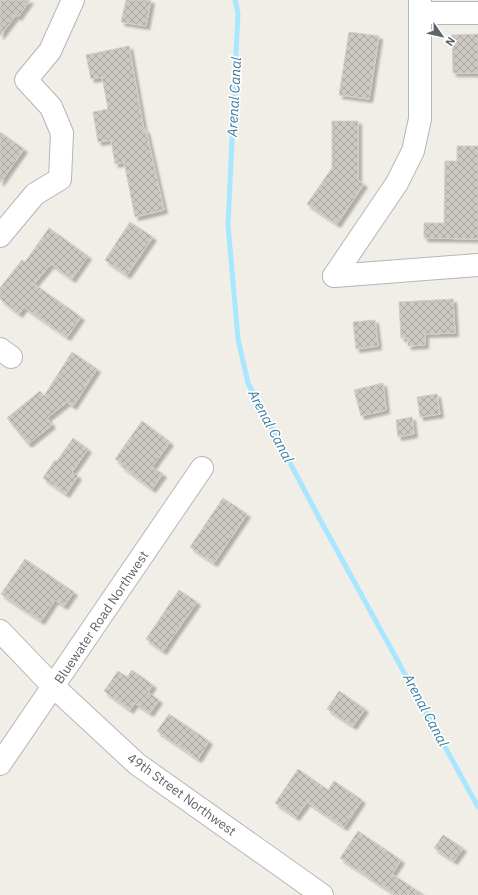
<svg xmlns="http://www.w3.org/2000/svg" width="478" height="895" font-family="'IBM Plex Sans',sans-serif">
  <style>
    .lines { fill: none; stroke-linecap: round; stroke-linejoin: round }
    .stream { stroke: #a9e6ff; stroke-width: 5 }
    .building { fill: url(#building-cross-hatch); stroke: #d6cec5; filter: url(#shadow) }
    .minor-casing { stroke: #b3b6ba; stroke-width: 24 }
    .minor { stroke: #fff; stroke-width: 22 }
    .labels { text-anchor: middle; stroke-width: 3.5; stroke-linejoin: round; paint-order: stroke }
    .street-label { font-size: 13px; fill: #5f6468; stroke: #fff }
    .water-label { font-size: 14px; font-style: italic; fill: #3e7da1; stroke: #fff }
  </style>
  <defs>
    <pattern id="building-cross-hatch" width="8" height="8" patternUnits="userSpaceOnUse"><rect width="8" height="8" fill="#ccc8c3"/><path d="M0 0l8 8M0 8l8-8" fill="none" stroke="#a9a6a2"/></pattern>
    <filter id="shadow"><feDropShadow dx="3.5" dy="3.5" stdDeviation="1" flood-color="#0004"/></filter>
  </defs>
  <rect width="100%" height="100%" fill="#f1ede7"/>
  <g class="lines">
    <!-- stream -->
    <path class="stream" d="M 235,0 L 238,13 L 228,225 L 238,339 L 248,383 L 317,514 L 478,807"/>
  </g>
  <!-- building -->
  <g class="building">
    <path d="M 0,0 L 30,0 L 18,17 L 16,15 L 0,36 Z"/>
    <path d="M 126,0 L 151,0 L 146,26 L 121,22 Z"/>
    <path d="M 349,32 L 379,36 L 369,99 L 339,95 Z"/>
    <path d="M 478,34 L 478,73 L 453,73 L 452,35 Z"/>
    <path d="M 129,46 L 144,130 L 146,130 L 164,210 L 135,217 L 124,162 L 115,164 L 111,140 L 98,142 L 93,112 L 108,109 L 102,77 L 91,79 L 86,55 Z"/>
    <path d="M 332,121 L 358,121 L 358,180 L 364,184 L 337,224 L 307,204 L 332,168 Z"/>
    <path d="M 0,132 L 24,149 L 0,183 Z"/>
    <path d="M 457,146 L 478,146 L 478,239 L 424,238 L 424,223 L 444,223 L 445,161 L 457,161 Z"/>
    <path d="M 130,222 L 153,237 L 127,275 L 105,260 Z"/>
    <path d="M 49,228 L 88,256 L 72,279 L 51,264 L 34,284 L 81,317 L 67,337 L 24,307 L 19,314 L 0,299 L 0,288 L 22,260 L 25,262 Z"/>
    <path d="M 453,299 L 455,333 L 425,334 L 425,345 L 408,346 L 408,338 L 401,338 L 399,302 Z"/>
    <path d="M 375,320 L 378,346 L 356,349 L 353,322 Z"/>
    <path d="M 72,352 L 97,369 L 73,406 L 67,402 L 47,418 L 52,425 L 28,444 L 7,418 L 40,391 L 44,396 Z"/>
    <path d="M 383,383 L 386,410 L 361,416 L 354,390 Z"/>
    <path d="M 437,394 L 440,414 L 420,417 L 417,397 Z"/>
    <path d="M 412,417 L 414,434 L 398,437 L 396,420 Z"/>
    <path d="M 142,421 L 170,442 L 152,467 L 163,474 L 152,489 L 121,466 L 122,464 L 115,459 Z"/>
    <path d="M 73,438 L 88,449 L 72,472 L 78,476 L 66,494 L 43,478 L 55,460 L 57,461 Z"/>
    <path d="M 223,498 L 247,514 L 214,563 L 190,547 Z"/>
    <path d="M 25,559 L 74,592 L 64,606 L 55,600 L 41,621 L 1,594 Z"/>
    <path d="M 179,590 L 197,602 L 163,651 L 146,639 Z"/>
    <path d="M 132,670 L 153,685 L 148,692 L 159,700 L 150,713 L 135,703 L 130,710 L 104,691 L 118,671 L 127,677 Z"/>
    <path d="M 339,691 L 365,709 L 353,726 L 327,709 Z"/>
    <path d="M 169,714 L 209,741 L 198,759 L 157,731 Z"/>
    <path d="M 298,769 L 328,790 L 334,781 L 362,800 L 344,827 L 307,802 L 296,817 L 275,803 Z"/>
    <path d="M 358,831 L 401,860 L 392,874 L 424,895 L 396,895 L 340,858 Z"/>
    <path d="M 443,835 L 463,848 L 454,861 L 434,848 Z"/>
  </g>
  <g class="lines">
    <defs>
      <g id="minor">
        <path d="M 420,13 L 478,13"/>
        <path d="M 0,236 L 35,194 L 60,179 L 62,133 L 51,107 L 26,80 L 50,51 L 73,0"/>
        <path d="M 334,276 L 397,183 L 413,151 L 420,119 L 420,0"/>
        <path d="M 334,276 L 478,265"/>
        <path d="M 0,349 L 11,357"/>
        <path d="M 0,631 L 54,687 L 137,764 L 322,895"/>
        <path d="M 0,764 L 202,468"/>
      </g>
    </defs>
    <!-- minor casing -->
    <use href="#minor" class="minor-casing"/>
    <!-- minor -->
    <use href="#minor" class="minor"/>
  </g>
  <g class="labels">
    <!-- street labels -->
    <g class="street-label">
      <text transform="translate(101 617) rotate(-56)" y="5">Bluewater Road Northwest</text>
      <text transform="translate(182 794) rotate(36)" y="5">49th Street Northwest</text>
    </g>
    <!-- water labels -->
    <g class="water-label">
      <text transform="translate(234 97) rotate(-87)" y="5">Arenal Canal</text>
      <text transform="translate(271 426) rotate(62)" y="5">Arenal Canal</text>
      <text transform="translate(426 710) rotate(62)" y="5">Arenal Canal</text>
    </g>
  </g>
  <!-- north arrow -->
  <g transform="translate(442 36) rotate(124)" stroke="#ffffff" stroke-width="3" paint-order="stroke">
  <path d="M0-3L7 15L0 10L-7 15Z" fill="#5f6468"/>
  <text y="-6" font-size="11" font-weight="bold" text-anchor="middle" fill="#5f6468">N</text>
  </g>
</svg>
